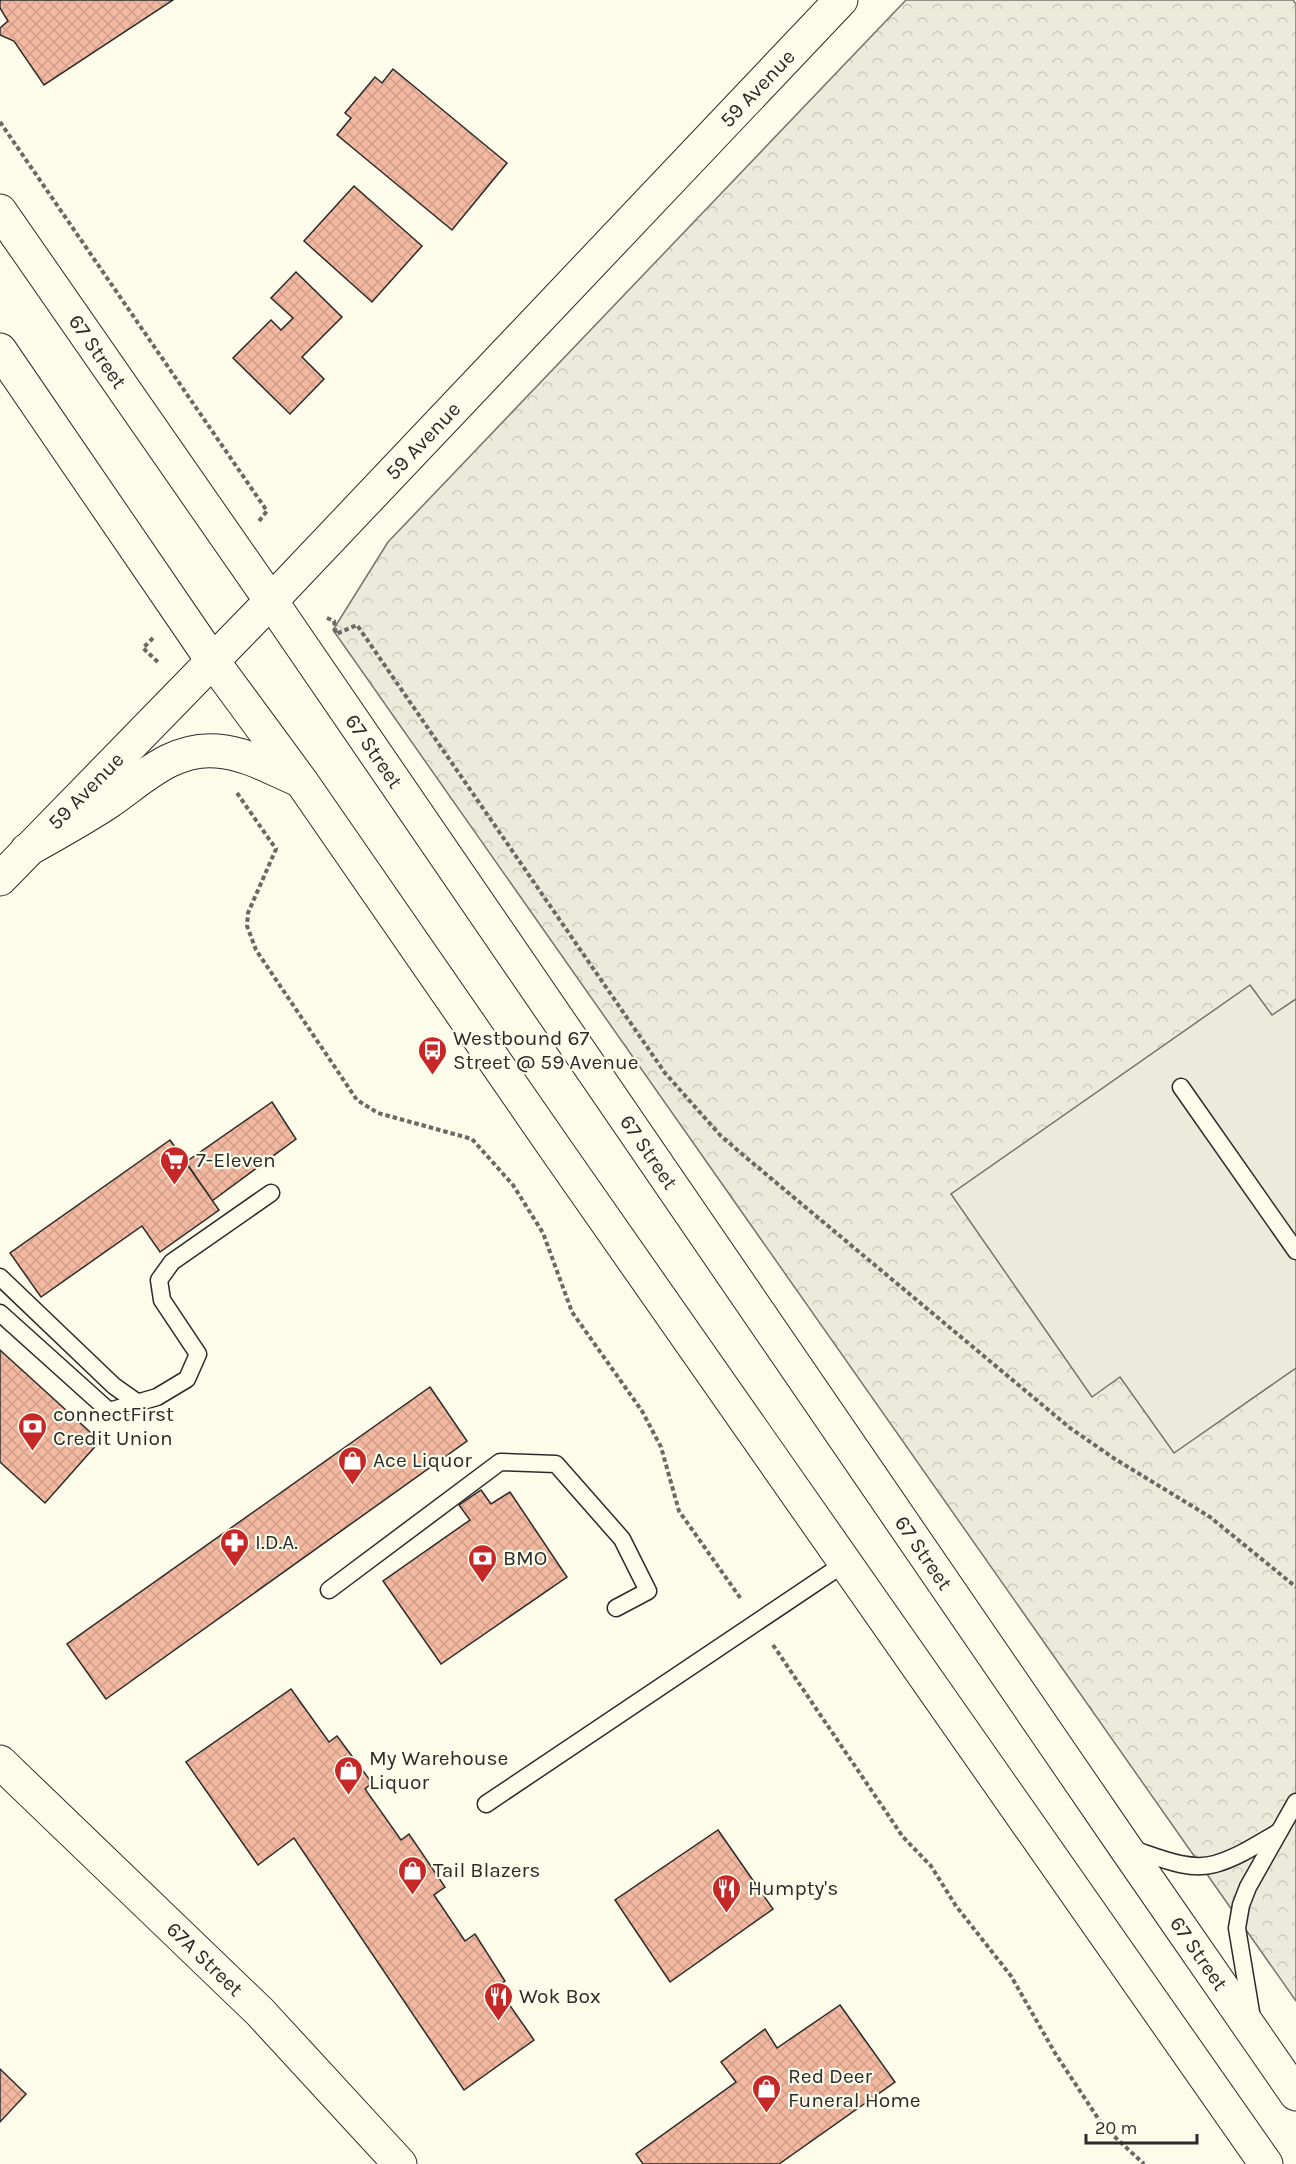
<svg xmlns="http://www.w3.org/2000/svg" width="1296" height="2164" font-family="Karla,sans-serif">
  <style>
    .park { fill: url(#park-crowns); stroke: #74746e; stroke-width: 1.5 }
    .parking { fill: #eceadb; stroke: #74746e; stroke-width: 1.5 }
    .building { fill: url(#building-cross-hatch); stroke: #2b2b2b; stroke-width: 1.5 }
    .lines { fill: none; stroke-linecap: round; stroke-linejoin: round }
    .lane-casing { stroke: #2b2b2b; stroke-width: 19 }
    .street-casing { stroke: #2b2b2b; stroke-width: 35 }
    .secondary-casing { stroke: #2b2b2b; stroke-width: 35 }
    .primary-casing { stroke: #2b2b2b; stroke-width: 35 }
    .path { stroke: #6a6964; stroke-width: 4; stroke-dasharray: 4.5 3; stroke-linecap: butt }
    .lane { stroke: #fdfbea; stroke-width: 16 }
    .street { stroke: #fdfbea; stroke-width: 33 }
    .secondary { stroke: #fdfbea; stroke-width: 33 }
    .primary { stroke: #fdfbea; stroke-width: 33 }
    .labels { text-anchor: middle; stroke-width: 4.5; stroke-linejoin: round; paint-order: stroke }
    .street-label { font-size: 21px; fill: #2b2b2b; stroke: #fdfbea }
    .poi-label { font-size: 21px; fill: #2b2b2b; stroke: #fdfbea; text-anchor: start }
  </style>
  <defs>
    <pattern id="park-crowns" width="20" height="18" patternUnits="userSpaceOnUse" patternTransform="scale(1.5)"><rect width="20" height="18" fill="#ecebdb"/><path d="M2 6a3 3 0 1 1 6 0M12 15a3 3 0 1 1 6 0" fill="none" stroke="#cbcabc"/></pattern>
    <pattern id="building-cross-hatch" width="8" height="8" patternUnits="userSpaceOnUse" patternTransform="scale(1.5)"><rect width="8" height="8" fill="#f2b8a0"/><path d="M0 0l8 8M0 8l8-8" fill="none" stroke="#d09e8a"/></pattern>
  </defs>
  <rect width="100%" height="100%" fill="#fdfbea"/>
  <!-- park -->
  <path class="park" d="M 906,0 L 1293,0 L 1296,4 L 1296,2001 L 333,630 L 388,542 Z"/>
  <!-- parking -->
  <path class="parking" d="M 1250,985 L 1272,1015 L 1296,999 L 1296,1368 L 1174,1453 L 1120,1377 L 1092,1397 L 951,1194 Z"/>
  <!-- building -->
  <g class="building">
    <path d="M 0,0 L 173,0 L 44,85 L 14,41 L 0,35 L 0,28 L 8,21 L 0,8 Z"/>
    <path d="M 393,69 L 507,163 L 452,230 L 337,135 L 351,118 L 345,113 L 375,77 L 382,83 Z"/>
    <path d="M 354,186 L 422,246 L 372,302 L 304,241 Z"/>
    <path d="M 296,272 L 342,317 L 302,357 L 324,379 L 290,414 L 233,358 L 271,320 L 281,330 L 293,318 L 271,298 Z"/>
    <path d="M 272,1102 L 296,1139 L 212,1201 L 186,1162 Z"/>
    <path d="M 170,1140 L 219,1210 L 160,1252 L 142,1226 L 41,1297 L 10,1253 Z"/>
    <path d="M 0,1350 L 100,1441 L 45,1503 L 0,1462 Z"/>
    <path d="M 430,1387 L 467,1441 L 106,1699 L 67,1644 Z"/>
    <path d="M 481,1490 L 491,1504 L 510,1492 L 567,1577 L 441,1664 L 383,1581 L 470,1520 L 459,1505 Z"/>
    <path d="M 291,1689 L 329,1742 L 337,1736 L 372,1783 L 365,1789 L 401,1840 L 409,1834 L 445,1887 L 434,1895 L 465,1941 L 475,1934 L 505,1981 L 497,1987 L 534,2040 L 464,2090 L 294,1838 L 258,1865 L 186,1762 Z"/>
    <path d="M 718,1830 L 773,1909 L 670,1982 L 615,1900 Z"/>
    <path d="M 840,2005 L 895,2082 L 779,2164 L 643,2164 L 636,2154 L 736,2082 L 721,2062 L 765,2029 L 777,2048 Z"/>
    <path d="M 0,2069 L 26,2094 L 0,2122 Z"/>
  </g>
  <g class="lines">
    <defs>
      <g id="lane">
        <path d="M 1181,1087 L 1296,1251"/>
        <path d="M 0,1277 L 114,1386 L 138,1403"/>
        <path d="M 0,1313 L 109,1411 L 157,1397 L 187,1379 L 198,1354 L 162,1300 L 159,1280 L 172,1262 L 271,1193"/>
        <path d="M 329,1590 L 500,1462 L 556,1464 L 622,1539 L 648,1591 L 616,1608"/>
        <path d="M 486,1804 L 845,1563"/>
        <path d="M 1129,1848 C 1155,1856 1188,1872 1215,1864 C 1237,1858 1258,1844 1277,1833"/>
        <path d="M 1252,2018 L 1237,1928 L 1241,1905 L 1248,1887 L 1296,1802"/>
      </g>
      <g id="street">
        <path id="s1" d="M 0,1762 L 260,2012 L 400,2164"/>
      </g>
      <g id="secondary">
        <path id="s2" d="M 0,879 L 271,601 L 841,0"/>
      </g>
      <g id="primary">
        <path id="s3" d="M 0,211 L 271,601 L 1125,1847 L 1296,2094"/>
        <path d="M 0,350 L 212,660 L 301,781 L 557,1151 L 1266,2164"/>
        <path d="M 27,850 C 54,835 81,820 107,803 C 141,780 172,747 217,751 C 246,753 273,769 299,780"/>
      </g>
    </defs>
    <!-- lane casing -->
    <use href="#lane" class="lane-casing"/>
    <!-- street casing -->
    <use href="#street" class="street-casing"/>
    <!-- secondary casing -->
    <use href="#secondary" class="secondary-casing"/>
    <!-- primary casing -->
    <use href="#primary" class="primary-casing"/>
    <!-- path -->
    <g class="path">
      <path d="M 0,122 L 267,511 L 259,521"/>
      <path d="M 327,618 L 334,621 L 336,634 L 357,625 L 665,1073 L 720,1135 L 743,1155 L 1070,1428 L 1115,1459 L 1210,1517 L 1296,1587"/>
      <path d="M 153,638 L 143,648 L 160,664"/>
      <path d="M 237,793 L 276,849 L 248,913 L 247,926 L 256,950 L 357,1100 L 378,1113 L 472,1139 L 513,1185 L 543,1233 L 572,1312 L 642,1411 L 661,1447 L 679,1511 L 741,1599"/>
      <path d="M 773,1645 L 903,1837 L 931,1866 L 956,1906 L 1011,1976 L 1055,2053 L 1103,2126 L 1144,2164"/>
    </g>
    <!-- lane -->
    <use href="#lane" class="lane"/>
    <!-- street -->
    <use href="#street" class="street"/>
    <!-- secondary -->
    <use href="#secondary" class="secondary"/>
    <!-- primary -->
    <use href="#primary" class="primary"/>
  </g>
  <!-- icons -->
  <defs>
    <symbol id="bus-pin" viewBox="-11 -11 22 30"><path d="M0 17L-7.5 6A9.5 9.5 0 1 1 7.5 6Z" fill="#c62828" stroke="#fdfbea"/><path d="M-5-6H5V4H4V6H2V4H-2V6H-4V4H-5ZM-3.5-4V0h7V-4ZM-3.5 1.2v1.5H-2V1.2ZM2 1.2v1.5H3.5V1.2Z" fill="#fff"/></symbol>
    <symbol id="supermarket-pin" viewBox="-11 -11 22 30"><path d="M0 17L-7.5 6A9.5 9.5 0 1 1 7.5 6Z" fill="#c62828" stroke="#fdfbea"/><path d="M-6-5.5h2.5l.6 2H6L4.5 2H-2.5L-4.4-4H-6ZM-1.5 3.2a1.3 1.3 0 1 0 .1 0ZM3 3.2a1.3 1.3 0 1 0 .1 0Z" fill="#fff"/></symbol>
    <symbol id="bank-pin" viewBox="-11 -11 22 30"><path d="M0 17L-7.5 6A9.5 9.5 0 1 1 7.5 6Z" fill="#c62828" stroke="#fdfbea"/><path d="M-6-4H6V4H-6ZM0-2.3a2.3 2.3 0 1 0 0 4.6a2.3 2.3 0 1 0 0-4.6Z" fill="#fff"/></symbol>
    <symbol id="shop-pin" viewBox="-11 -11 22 30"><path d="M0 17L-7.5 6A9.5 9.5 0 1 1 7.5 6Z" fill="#c62828" stroke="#fdfbea"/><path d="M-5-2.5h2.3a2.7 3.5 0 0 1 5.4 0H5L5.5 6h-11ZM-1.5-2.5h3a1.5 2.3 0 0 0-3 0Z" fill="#fff"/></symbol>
    <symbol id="pharmacy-pin" viewBox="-11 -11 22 30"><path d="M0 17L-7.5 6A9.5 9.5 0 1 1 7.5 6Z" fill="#c62828" stroke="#fdfbea"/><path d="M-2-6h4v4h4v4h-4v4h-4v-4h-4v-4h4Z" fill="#fff"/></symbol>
    <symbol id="restaurant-pin" viewBox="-11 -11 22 30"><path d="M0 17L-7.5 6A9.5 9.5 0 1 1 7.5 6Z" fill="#c62828" stroke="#fdfbea"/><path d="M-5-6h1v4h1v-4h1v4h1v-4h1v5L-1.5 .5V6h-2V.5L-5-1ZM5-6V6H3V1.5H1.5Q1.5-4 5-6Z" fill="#fff"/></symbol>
  </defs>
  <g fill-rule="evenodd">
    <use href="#bus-pin" x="416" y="1034" width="33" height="45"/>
    <use href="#supermarket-pin" x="158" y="1144" width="33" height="45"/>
    <use href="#bank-pin" x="16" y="1410" width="33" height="45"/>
    <use href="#shop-pin" x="336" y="1444" width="33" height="45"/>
    <use href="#pharmacy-pin" x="218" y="1526" width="33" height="45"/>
    <use href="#bank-pin" x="466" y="1542" width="33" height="45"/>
    <use href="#shop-pin" x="332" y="1754" width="33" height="45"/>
    <use href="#shop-pin" x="396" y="1854" width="33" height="45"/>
    <use href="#restaurant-pin" x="710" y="1872" width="33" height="45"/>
    <use href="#restaurant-pin" x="482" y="1980" width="33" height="45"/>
    <use href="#shop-pin" x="750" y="2072" width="33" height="45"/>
  </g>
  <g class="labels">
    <!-- street labels -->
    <g class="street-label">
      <text dy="7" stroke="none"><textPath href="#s2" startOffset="1095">59 Avenue</textPath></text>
      <text dy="7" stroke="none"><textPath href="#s3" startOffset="171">67 Street</textPath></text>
      <text dy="7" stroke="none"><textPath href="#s2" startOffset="609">59 Avenue</textPath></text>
      <text dy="7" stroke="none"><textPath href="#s3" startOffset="657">67 Street</textPath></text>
      <text dy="7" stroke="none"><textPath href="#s2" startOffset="123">59 Avenue</textPath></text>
      <text dy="7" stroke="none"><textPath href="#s3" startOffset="1143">67 Street</textPath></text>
      <text dy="7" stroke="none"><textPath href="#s3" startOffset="1629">67 Street</textPath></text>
      <text dy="7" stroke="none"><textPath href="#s3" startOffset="2115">67 Street</textPath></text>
      <text dy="7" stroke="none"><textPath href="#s1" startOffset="284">67A Street</textPath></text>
    </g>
    <!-- poi labels -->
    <g class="poi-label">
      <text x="453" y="1045">Westbound 67<tspan x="453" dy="24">Street @ 59 Avenue</tspan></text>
      <text x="196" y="1167">7-Eleven</text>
      <text x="53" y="1421">connectFirst<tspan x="53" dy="24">Credit Union</tspan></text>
      <text x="373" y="1467">Ace Liquor</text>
      <text x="255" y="1549">I.D.A.</text>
      <text x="503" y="1565">BMO</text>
      <text x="369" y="1765">My Warehouse<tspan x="369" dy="24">Liquor</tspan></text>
      <text x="433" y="1877">Tail Blazers</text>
      <text x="748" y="1895">Humpty's</text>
      <text x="519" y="2003">Wok Box</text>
      <text x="788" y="2083">Red Deer<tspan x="788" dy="24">Funeral Home</tspan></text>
    </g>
  </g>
  <!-- scale -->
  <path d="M1086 2134v9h111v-9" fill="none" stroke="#2b2b2b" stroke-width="3"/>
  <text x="1095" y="2134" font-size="18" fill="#2b2b2b" stroke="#fdfbea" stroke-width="4.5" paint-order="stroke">20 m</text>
</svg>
